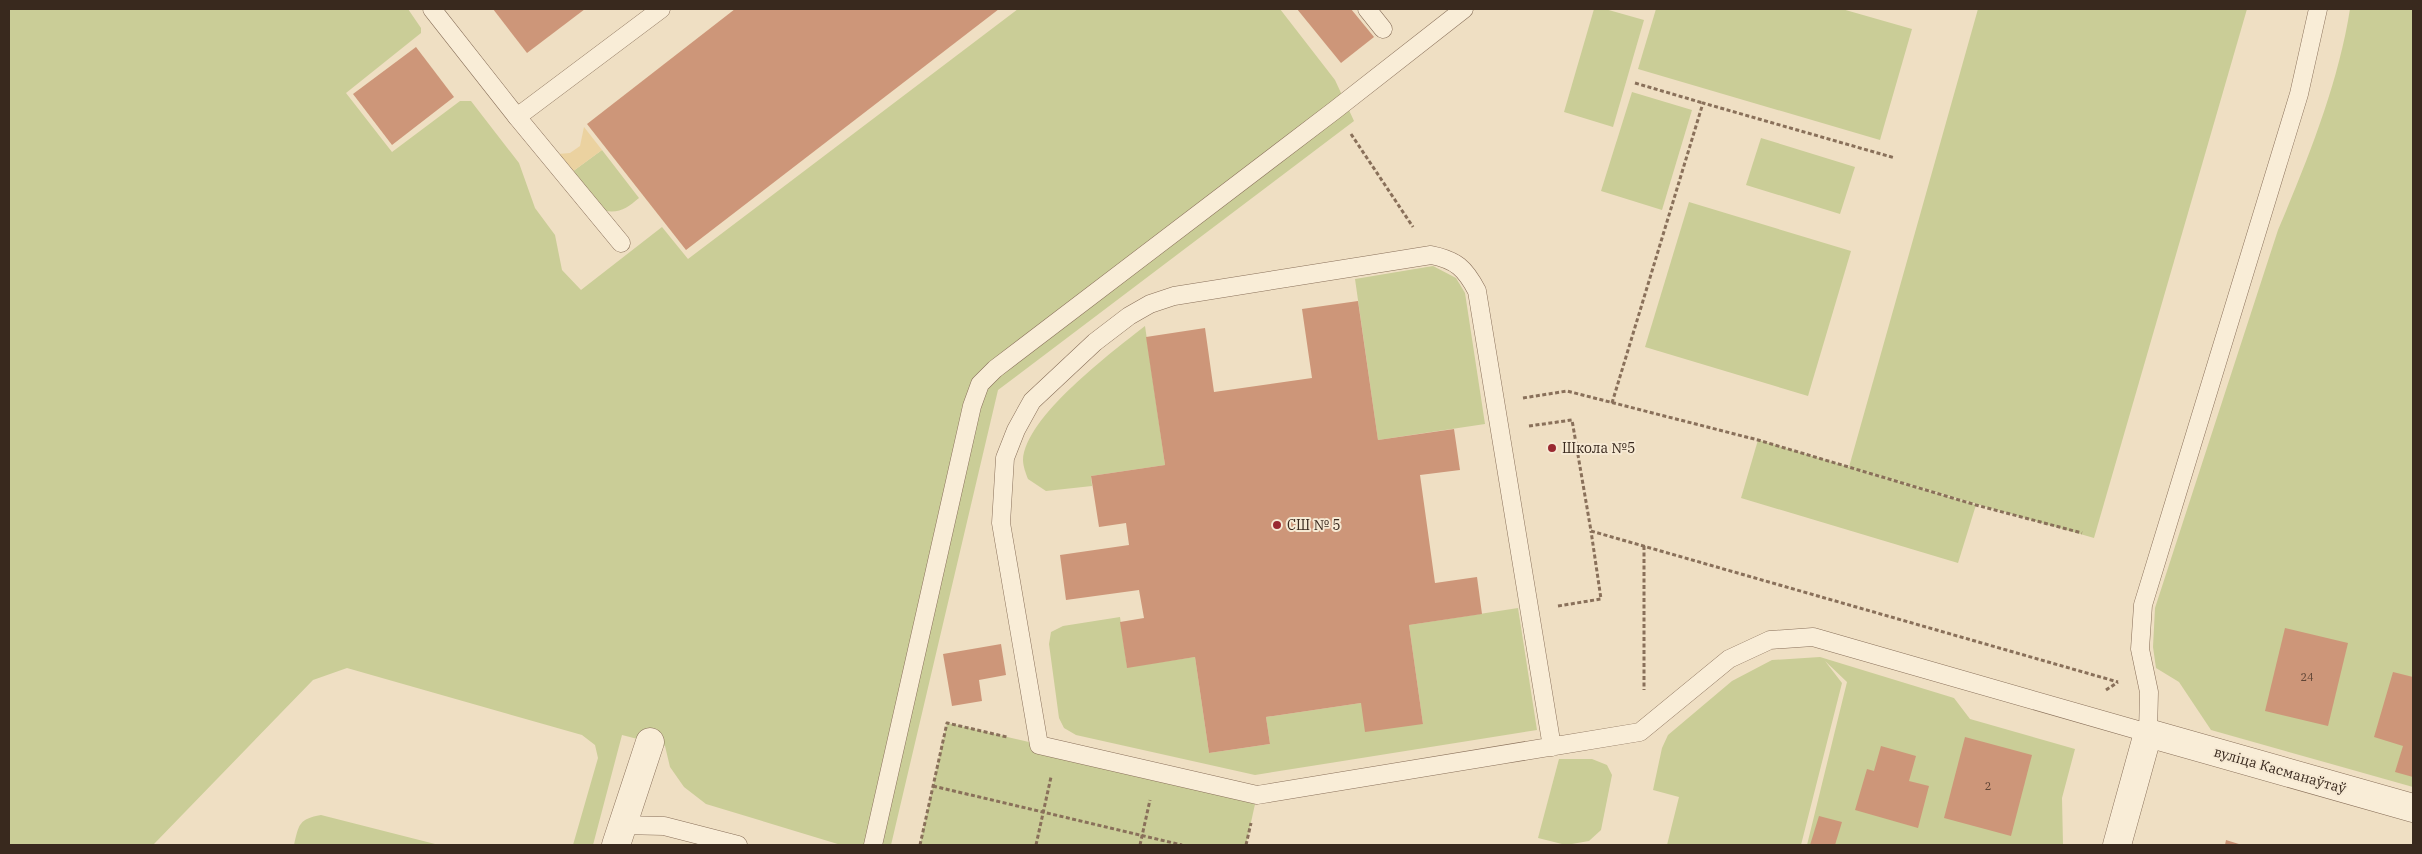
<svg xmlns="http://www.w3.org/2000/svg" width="2422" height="854" font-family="'IBM Plex Serif',serif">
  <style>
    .green { fill: #cacd97 }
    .sand { fill: #ebd2a0 }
    .building { fill: #cd9679 }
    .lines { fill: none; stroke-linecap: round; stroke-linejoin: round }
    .lane-casing { stroke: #89705a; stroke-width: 19 }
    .street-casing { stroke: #89705a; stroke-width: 29 }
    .path { stroke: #89705a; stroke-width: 3; stroke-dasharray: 4 2.5; stroke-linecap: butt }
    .lane { stroke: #f9edd7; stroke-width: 18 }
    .street { stroke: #f9edd7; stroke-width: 28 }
    .poi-dot { fill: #992931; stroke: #f6e9d3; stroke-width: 2 }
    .labels { text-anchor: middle; stroke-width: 4; stroke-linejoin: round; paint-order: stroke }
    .number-label { font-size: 11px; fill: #5e4435 }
    .poi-label { font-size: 14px; fill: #39291e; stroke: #f6e9d3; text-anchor: start }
    .street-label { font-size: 14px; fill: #39291e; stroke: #f6e9d3 }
  </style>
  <rect width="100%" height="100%" fill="#efdfc3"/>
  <!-- green -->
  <g class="green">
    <path d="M 9,9 L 408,9 L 421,28 L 421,33 L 346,93 L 392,152 L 460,101 L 471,101 L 519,163 L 535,208 L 555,235 L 562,270 L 581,290 L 662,227 L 688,259 L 1018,9 L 1280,9 L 1335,80 L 1354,121 L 998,390 L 891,845 L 841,845 L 706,804 L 684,787 L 670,767 L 665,746 L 622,735 L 593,845 L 573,845 L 598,758 L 595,745 L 582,735 L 347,668 L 313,680 L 153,845 L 9,845 Z"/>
    <path d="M 1594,9 L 1605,9 L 1644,20 L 1613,127 L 1564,112 Z"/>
    <path d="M 1656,9 L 1842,9 L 1912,29 L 1880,140 L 1638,69 Z"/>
    <path d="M 1978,9 L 2247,9 L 2094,538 L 1849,467 Z"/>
    <path d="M 2350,9 L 2413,9 L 2413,787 L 2211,730 L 2179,682 L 2156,668 L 2153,647 L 2155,608 L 2278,230 C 2308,159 2338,85 2350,9 Z"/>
    <path d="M 1632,92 L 1692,110 L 1662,210 L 1601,191 Z"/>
    <path d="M 1761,138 L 1855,167 L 1840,214 L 1746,185 Z"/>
    <path d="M 602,150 L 639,198 C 628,207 621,213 606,211 L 572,172 Z"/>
    <path d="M 1689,202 L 1851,251 L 1808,396 L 1645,347 Z"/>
    <path d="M 1433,266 L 1456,278 L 1465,293 L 1485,424 L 1378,440 L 1355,279 Z"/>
    <path d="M 1145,326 L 1165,465 L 1091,476 L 1092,486 L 1046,491 L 1028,479 C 1026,474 1023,466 1023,460 C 1025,417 1112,352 1145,326 Z"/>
    <path d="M 1758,440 L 1976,505 L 1958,563 L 1741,498 Z"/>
    <path d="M 1518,608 L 1537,730 L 1255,775 L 1076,735 L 1064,728 L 1059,718 L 1049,644 L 1051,632 L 1063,626 L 1120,617 L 1127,667 L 1195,657 L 1209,753 L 1270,744 L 1266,717 L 1361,703 L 1423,724 L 1409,625 Z"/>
    <path d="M 1820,657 L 1954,698 L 1970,719 L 2075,749 L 2062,798 L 2063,845 L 1807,845 L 1847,682 L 1825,661 L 1842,683 L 1801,845 L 1667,845 L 1679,797 L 1653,790 L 1662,748 L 1668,735 L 1732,681 L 1772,660 Z"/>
    <path d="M 947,723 L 1257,795 L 1246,845 L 920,845 Z"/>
    <path d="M 1559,759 L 1592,759 L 1607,765 L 1612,775 L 1601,830 L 1589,841 L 1566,845 L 1538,838 Z"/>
    <path d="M 321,815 L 439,845 L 294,845 C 299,824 299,819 321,815 Z"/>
  </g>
  <!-- sand -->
  <path class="sand" d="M 584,127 L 602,150 L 572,172 L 558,154 L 570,153 L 580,146 Z"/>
  <!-- building -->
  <g class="building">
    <path d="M 493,9 L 585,9 L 527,53 Z"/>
    <path d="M 735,9 L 999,9 L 686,250 L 587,124 Z"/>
    <path d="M 1297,9 L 1351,9 L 1374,37 L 1341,63 Z"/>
    <path d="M 416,47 L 454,97 L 392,145 L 353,94 Z"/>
    <path d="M 1358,301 L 1378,440 L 1454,429 L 1460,470 L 1420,475 L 1435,583 L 1477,577 L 1482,614 L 1409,625 L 1423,724 L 1365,732 L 1361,703 L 1266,717 L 1270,744 L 1209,753 L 1195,657 L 1127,668 L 1120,622 L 1144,618 L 1139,590 L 1066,600 L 1060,555 L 1129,545 L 1126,523 L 1099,527 L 1091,476 L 1165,465 L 1146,337 L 1205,328 L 1214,392 L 1312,378 L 1302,309 Z"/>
    <path d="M 2285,628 L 2348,643 L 2328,726 L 2265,711 Z"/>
    <path d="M 1001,644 L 1006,675 L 979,680 L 982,701 L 952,706 L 943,654 Z"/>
    <path d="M 2393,672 L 2413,677 L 2413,777 L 2395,772 L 2403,746 L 2374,737 Z"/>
    <path d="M 1965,737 L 2032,755 L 2011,836 L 1944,818 Z"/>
    <path d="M 1881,746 L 1916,756 L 1909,781 L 1929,786 L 1918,828 L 1855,810 L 1867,769 L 1874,771 Z"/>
    <path d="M 1819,816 L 1842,822 L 1835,845 L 1810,845 Z"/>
    <path d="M 2226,840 L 2242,845 L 2225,845 Z"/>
  </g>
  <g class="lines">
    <defs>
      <g id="lane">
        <path d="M 432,9 L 517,117 L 661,9"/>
        <path d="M 1367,9 L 1383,29"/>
        <path d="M 517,117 L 621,243"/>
        <path d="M 1552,747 L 1477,291 C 1465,268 1456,260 1431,255 L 1174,296 L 1150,304 L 1129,316 L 1095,342 L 1032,401 L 1016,430 L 1005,458 L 1001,523 L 1039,745 L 1257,795 L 1640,732 L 1729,659 L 1770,640 L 1813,637 L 2148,733 L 2149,692 L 2140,649 L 2143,605 L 2299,94 L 2318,9"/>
        <path d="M 621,825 L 664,826 L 738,845"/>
        <path d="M 873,845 L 972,406 L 980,384 L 995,369 L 1335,110 L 1464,9"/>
      </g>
      <g id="street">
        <path d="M 616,845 L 650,742"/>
        <path d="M 2117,845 L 2148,733 L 2413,808"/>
      </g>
    </defs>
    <!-- lane casing -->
    <use href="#lane" class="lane-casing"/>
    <!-- street casing -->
    <use href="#street" class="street-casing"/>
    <!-- path -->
    <g class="path">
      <path d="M 1635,83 L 1703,103"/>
      <path d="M 1351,134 L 1413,227"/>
      <path d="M 1523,398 L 1567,391 L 1758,440 L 1976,505 L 2082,533"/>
      <path d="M 1612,403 L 1703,103 L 1895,158"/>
      <path d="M 1529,426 L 1572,420 L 1591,531 L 2118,682"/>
      <path d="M 1644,546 L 1644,690"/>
      <path d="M 1558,606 L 1601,599 L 1591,531"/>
      <path d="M 2106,690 L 2118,682"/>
      <path d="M 933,786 L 1182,845"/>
      <path d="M 920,845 L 947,723 L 1007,737"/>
      <path d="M 1036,845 L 1051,777"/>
      <path d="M 1140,845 L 1150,800"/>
      <path d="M 1246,845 L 1251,823"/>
    </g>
    <!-- lane -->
    <use href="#lane" class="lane"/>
    <!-- street -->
    <use href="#street" class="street"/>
  </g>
  <!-- markers -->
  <g class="poi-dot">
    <circle cx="1552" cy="448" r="5"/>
    <circle cx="1277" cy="525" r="5"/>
  </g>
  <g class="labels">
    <!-- number labels -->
    <g class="number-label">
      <text x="2307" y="681">24</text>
      <text x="1988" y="790">2</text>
    </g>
    <!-- poi labels -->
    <g class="poi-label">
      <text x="1562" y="453">Школа №5</text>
      <text x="1287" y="530">СШ № 5</text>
    </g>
    <!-- street labels -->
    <g class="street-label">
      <text transform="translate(2280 770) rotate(16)" y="5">вуліца Касманаўтаў</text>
    </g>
  </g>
  <!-- border -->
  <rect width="2422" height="854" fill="none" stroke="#39291e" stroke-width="20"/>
</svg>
